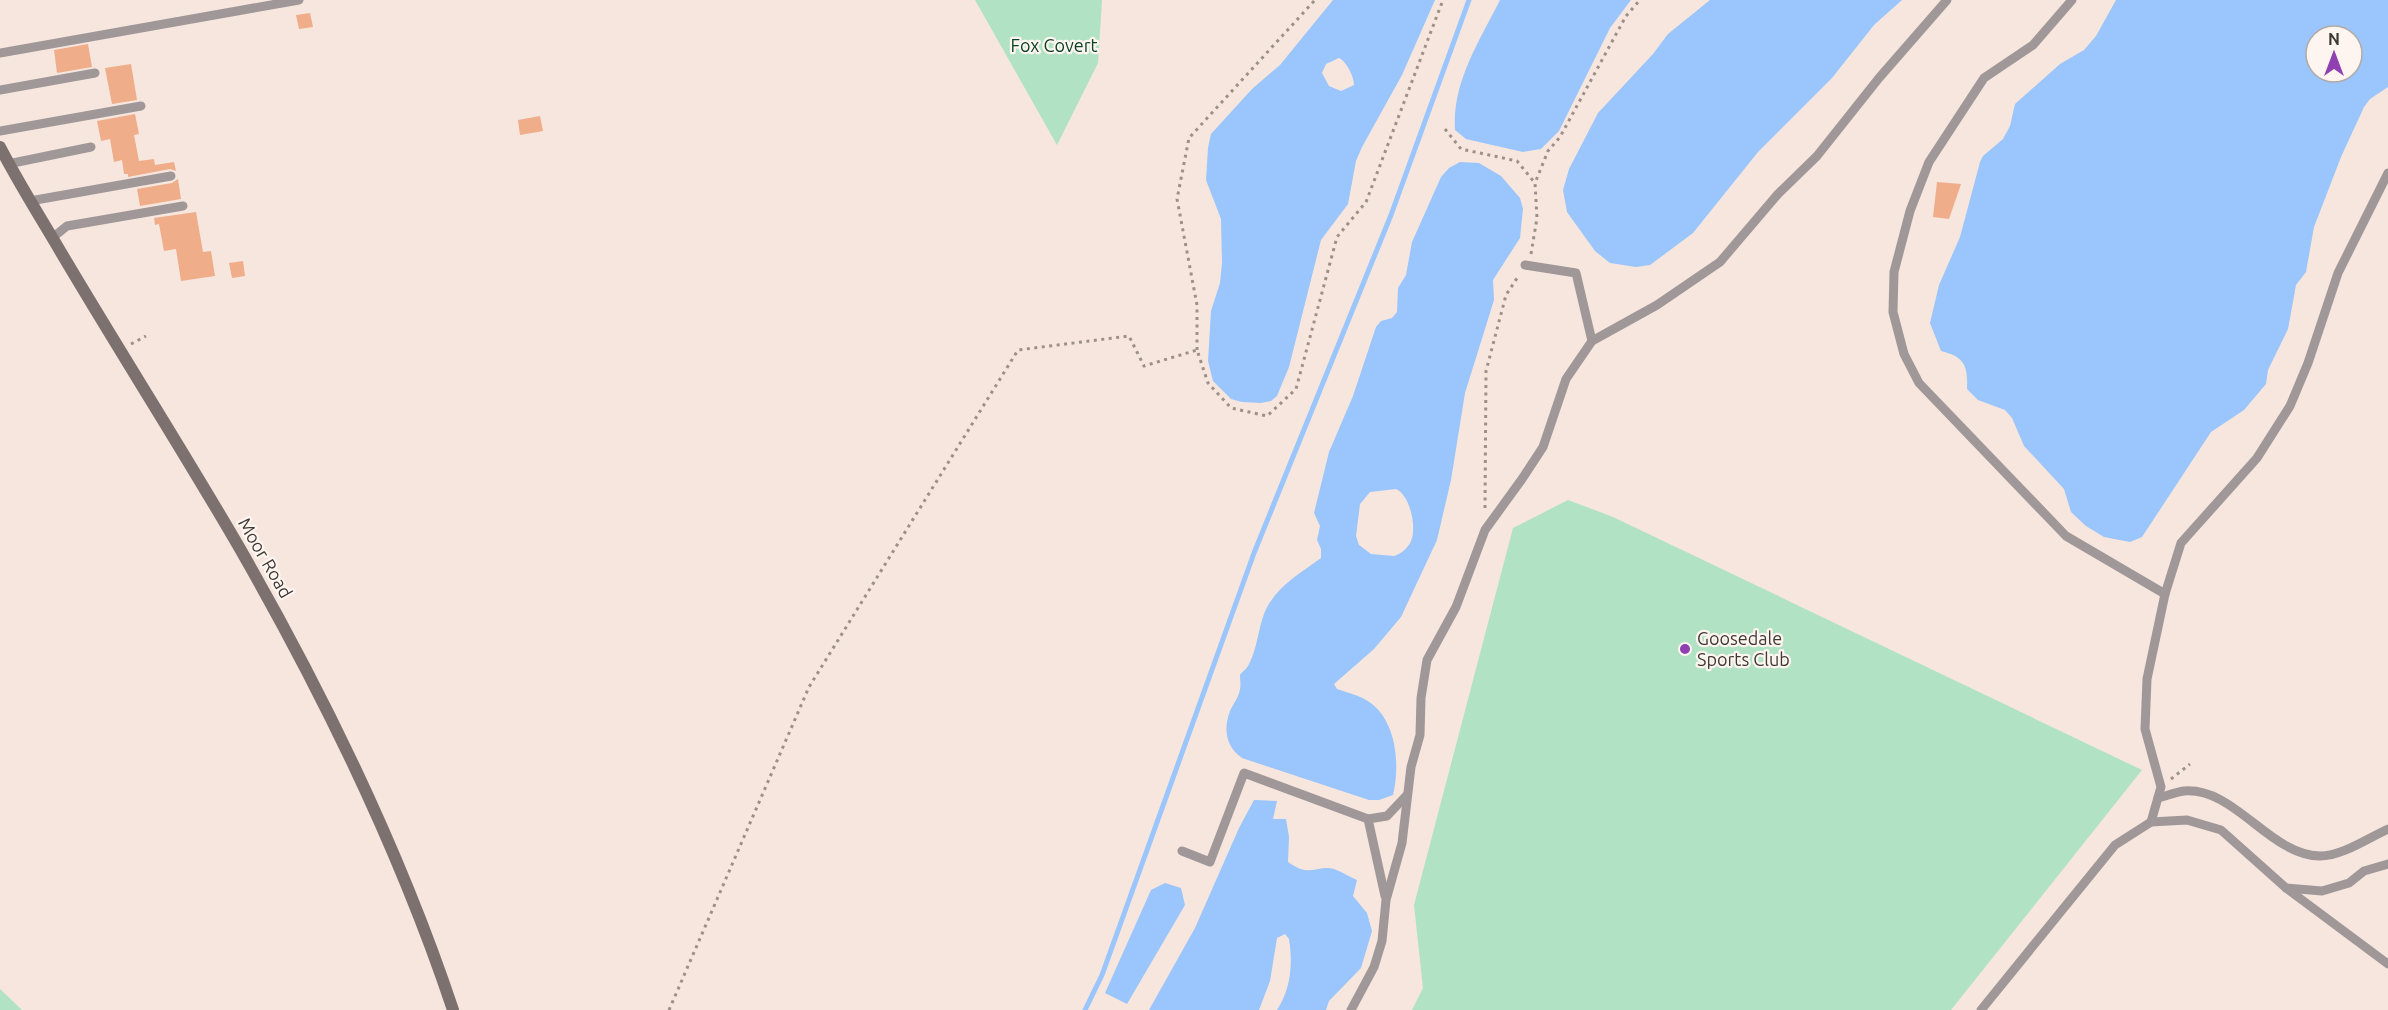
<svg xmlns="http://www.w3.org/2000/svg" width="2388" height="1010" font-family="Ubuntu,sans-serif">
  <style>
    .green { fill: #b0e2c3 }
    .water { fill: #9ac5fd; fill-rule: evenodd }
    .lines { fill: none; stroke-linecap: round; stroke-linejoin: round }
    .stream { stroke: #9ac5fd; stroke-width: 5 }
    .building { fill: #efad89 }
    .path { stroke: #9c908a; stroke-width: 3; stroke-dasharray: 3 4.5; stroke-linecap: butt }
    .service { stroke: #a09898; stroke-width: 9 }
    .secondary { stroke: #7d7170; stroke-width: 12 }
    .poi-dot { fill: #9040b0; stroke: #fff5f0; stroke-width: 2 }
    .labels { text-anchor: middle; stroke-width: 4.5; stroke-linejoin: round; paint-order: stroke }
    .park-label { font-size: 18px; fill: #094227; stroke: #fff5f0 }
    .street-label { font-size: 18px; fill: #3f3935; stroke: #fff5f0 }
    .poi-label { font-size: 18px; fill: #3f3935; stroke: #fff5f0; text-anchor: start }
  </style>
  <rect width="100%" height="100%" fill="#f6e6de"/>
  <!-- green -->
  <g class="green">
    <path d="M 975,0 L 1102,0 L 1098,63 L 1057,145 Z"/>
    <path d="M 1568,500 L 1613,517 L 2142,770 L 1951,1010 L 1412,1010 L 1423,988 L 1414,905 L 1513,528 Z"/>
    <path d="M 0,989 L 22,1010 L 0,1010 Z"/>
  </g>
  <!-- water -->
  <g class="water">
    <path d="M 1333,0 L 1435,0 L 1402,75 L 1362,147 L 1356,161 L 1348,204 L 1321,240 L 1289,367 L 1277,396 L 1271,401 L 1261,403 L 1242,402 L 1231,399 L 1213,381 L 1208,361 L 1211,311 L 1220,283 L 1222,263 L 1221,219 L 1206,180 L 1208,148 L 1211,134 L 1252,89 L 1280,65 ZM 1339,58 C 1347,62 1354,77 1354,85 L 1341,91 L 1329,86 L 1322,73 L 1326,64 Z"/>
    <path d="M 1500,0 L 1631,0 L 1610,28 L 1559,131 L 1541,149 L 1523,152 L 1466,139 L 1455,130 C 1452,82 1479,42 1500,0 Z"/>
    <path d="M 1710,0 L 1902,0 L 1874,25 L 1832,78 L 1758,152 L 1693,233 L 1650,265 L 1636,267 L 1610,263 L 1595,251 L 1567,212 L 1563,190 L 1569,169 L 1598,113 L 1653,54 L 1668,34 Z"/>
    <path d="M 2116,0 L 2388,0 L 2388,87 L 2370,99 L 2364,107 L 2341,157 L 2314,227 L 2306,272 L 2296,285 L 2288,329 L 2268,370 L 2266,384 L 2244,410 L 2211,432 L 2142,537 L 2130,542 L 2104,537 L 2086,526 L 2071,512 L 2064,489 L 2024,446 L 2012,418 L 2005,410 L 1978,400 L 1967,389 C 1968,366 1965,357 1941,351 L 1930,323 L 1939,285 L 1960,237 L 1980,162 L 1983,156 L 2003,139 L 2010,126 L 2015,104 L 2060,64 L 2084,50 L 2096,36 ZM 2316,36 L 2352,36 L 2352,72 L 2316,72 Z"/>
    <path d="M 1460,162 L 1479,163 L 1501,176 L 1520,198 L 1523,209 L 1520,238 L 1493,280 L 1494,300 L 1465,393 L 1451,480 L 1437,540 L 1401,617 L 1374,649 L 1334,684 L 1337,689 C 1349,693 1362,696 1372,704 C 1397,724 1400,766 1393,795 L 1379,800 L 1369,800 L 1242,758 C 1226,747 1223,729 1230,711 C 1233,704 1239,697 1240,689 C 1241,685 1240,680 1240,675 C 1243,671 1247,669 1249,664 C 1257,649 1258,630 1264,614 C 1274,588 1299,574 1321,558 L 1321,549 L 1317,540 L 1320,526 L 1314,513 L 1329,452 L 1353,396 L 1376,327 L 1381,321 L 1392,318 L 1397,312 L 1398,288 L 1406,275 L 1412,242 L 1441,177 L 1449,168 ZM 1396,489 C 1410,495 1417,527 1411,541 C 1409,547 1401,554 1394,556 L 1371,554 L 1359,545 L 1356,536 L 1360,504 L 1370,492 Z"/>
    <path d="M 1254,800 L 1277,801 L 1273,819 L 1286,819 L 1289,837 L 1288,862 C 1312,879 1315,864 1334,869 C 1342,872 1350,877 1357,880 L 1353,896 L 1367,913 L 1372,931 L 1361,968 L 1329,1001 L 1326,1010 L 1277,1010 C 1291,989 1293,963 1289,939 L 1285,934 L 1277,938 L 1270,981 L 1259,1010 L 1149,1010 L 1195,928 L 1239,828 Z"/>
    <path d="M 1165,883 L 1181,888 L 1185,905 L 1127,1004 L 1105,993 L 1151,890 Z"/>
  </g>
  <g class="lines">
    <!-- stream -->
    <path class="stream" d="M 1085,1010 L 1102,975 L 1254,553 L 1391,215 L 1469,0"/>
  </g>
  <!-- building -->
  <g class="building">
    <path d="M 310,13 L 313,27 L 299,29 L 296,15 Z"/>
    <path d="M 88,44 L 92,67 L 57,73 L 54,50 Z"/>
    <path d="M 131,64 L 137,100 L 112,104 L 105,68 Z"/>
    <path d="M 135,114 L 139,134 L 134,135 L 139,161 L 154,159 L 155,165 L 174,162 L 176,171 L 170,169 L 128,177 L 128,174 L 124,174 L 122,160 L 114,162 L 110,139 L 101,141 L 97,121 Z"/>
    <path d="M 540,116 L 543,131 L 520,135 L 518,120 Z"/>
    <path d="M 178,179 L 181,199 L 140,206 L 137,189 L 172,183 Z"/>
    <path d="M 1937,182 L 1961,184 L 1949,219 L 1933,217 Z"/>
    <path d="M 196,212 L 203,252 L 211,251 L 215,276 L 181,281 L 176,249 L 164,251 L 159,224 L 155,225 L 154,218 Z"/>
    <path d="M 243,261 L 245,276 L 232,278 L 229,263 Z"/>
  </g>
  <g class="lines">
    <!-- path -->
    <g class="path">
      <path d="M 1445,129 L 1461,149 L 1517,161 L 1535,183"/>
      <path d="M 1531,254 L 1537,218 L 1535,183 L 1548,151 L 1560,137 L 1626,16 L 1640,0"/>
      <path d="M 131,344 L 146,336"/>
      <path d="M 1197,350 L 1197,305 L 1177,199 L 1189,138 L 1315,0"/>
      <path d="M 1485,508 L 1486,371 L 1506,295 L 1519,275"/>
      <path d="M 2171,779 L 2190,764"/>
      <path d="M 669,1010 L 809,687 L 1018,350 L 1129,336 L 1144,366 L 1197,350 L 1208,383 L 1231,408 L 1267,416 L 1296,389 L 1337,237 L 1366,202 L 1443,0"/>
    </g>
    <!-- service -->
    <g class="service">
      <path d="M 2072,0 L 2033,45 L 1984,78 L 1929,162 L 1910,211 L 1894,272 L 1893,312 L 1904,354 L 1919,383 L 2066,536 L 2165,594"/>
      <path d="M 0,53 L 299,0"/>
      <path d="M 0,90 L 95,73"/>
      <path d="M 0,131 L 141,106"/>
      <path d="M 8,164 L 91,147"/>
      <path d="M 30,201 L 171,176"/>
      <path d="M 52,238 L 67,226 L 183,206"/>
      <path d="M 1525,265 L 1576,273 L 1592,341"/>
      <path d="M 2158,798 C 2166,796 2176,792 2184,791 C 2235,787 2269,855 2320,856 C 2342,856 2368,838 2388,829"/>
      <path d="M 1368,819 L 1387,816 L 1407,795"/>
      <path d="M 2151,822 L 2161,787 L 2145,729 L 2147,679 L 2165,594 L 2181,543 L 2257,458 L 2290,406 L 2308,363 L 2338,273 L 2388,173"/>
      <path d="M 1182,851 L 1210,862 L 1244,773 L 1368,819 L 1385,896"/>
      <path d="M 2286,888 L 2322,891 L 2349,883 L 2364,871 L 2388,864"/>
      <path d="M 1351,1010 L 1374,967 L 1382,941 L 1386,900 L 1402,843 L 1411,767 L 1420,735 L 1421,698 L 1427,660 L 1456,607 L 1485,530 L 1522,479 L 1543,447 L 1566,379 L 1592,341 L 1657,305 L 1720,262 L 1778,194 L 1817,156 L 1879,78 L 1947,0"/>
      <path d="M 1981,1010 L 2115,845 L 2151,822 L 2187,820 L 2221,830 L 2286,888 L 2388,964"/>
    </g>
    <!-- secondary -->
    <path class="secondary" d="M 0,147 C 18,182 39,215 59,249 C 118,349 181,447 239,547 C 324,695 399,848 453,1010"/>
  </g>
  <!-- markers -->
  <circle class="poi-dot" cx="1685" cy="649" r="6"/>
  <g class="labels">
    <!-- park labels -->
    <g class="park-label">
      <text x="1054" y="52">Fox Covert</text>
    </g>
    <!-- street labels -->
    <g class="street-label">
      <text transform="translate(265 558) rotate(60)" y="6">Moor Road</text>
    </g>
    <!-- poi labels -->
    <g class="poi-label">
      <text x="1697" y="645">Goosedale<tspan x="1697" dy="21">Sports Club</tspan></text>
    </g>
  </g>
  <!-- north arrow -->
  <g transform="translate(2334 54)"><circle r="28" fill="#fff5f0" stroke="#b2aaa5" stroke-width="1.5"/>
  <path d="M0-4.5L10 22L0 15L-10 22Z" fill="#9040b0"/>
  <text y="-9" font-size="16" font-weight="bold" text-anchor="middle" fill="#3f3935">N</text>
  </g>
</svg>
